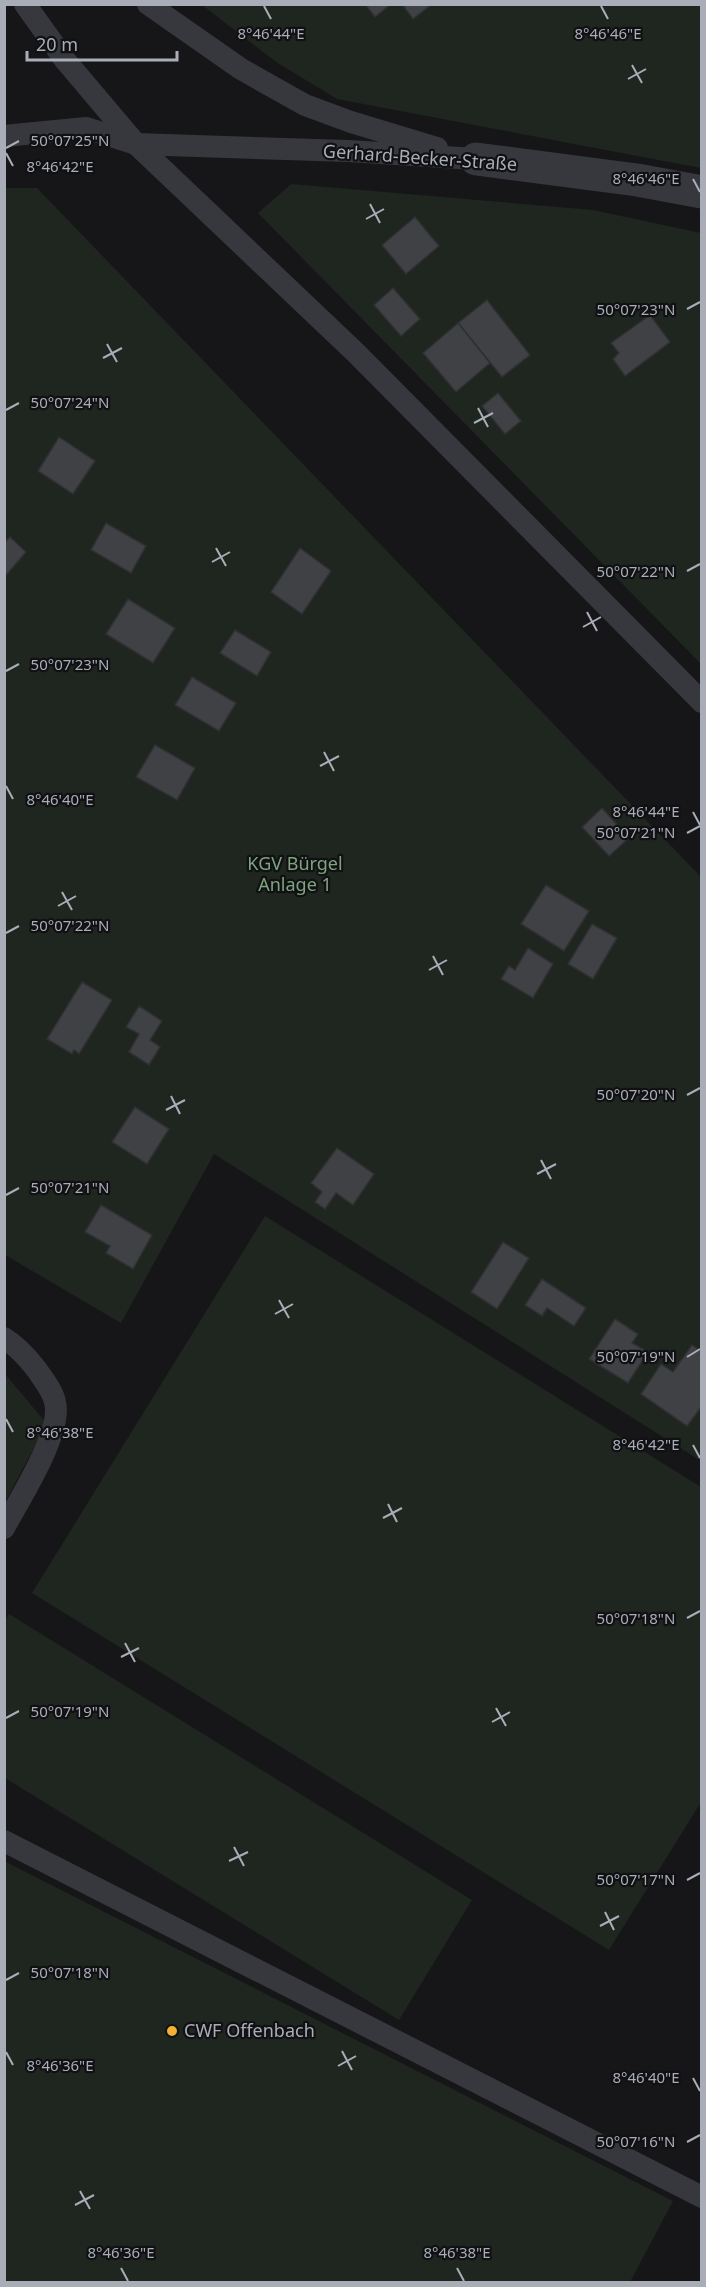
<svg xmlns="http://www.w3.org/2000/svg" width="706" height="2287" font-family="'Noto Sans',sans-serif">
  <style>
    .green { fill: #1e261f }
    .building { fill: #404145; stroke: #303034; stroke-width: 1.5 }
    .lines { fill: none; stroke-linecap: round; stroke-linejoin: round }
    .service { stroke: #37383d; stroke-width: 22 }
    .minor { stroke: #37383d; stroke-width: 33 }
    .ticks { fill: none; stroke: #a8adb8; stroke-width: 2 }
    .poi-dot { fill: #f2b134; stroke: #111113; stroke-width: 2 }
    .labels { text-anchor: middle; stroke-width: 4.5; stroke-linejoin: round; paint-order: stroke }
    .street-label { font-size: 18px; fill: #a8adb8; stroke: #111113 }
    .park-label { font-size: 18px; fill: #7fa381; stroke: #111113 }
    .poi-label { font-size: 18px; fill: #a8adb8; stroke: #111113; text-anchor: start }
    .ticks-label { font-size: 15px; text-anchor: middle; fill: #a8adb8; stroke: #111113; stroke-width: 4.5; stroke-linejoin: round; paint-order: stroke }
  </style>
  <rect width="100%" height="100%" fill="#161618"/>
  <!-- green -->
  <g class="green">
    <path d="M 202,5 L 701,5 L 701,168 L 337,99 L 276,62 Z"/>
    <path d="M 291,184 L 593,210 L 701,233 L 701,664 L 258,213 Z"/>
    <path d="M 4,188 L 37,188 L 701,877 L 701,1461 L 214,1154 L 121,1323 L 5,1255 Z"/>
    <path d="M 265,1216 L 701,1487 L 701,1802 L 609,1950 L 32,1593 Z"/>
    <path d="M 5,1374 L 47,1424 L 5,1502 Z"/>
    <path d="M 9,1614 L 472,1900 L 399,2020 L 5,1778 L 4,1622 Z"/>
    <path d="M 4,1861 L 673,2201 L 630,2282 L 5,2282 Z"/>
  </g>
  <!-- building -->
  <g class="building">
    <path d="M 365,4 L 391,4 L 375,17 Z"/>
    <path d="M 402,4 L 432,4 L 413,19 Z"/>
    <path d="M 415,217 L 439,246 L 406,274 L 382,245 Z"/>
    <path d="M 393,288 L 420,319 L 401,336 L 374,305 Z"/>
    <path d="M 487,300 L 530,355 L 502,377 L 458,323 Z"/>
    <path d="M 650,315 L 670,342 L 625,376 L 613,359 L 619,353 L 611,343 Z"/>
    <path d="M 458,323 L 490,363 L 456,392 L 423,353 Z"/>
    <path d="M 498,393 L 521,421 L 505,434 L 482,406 Z"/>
    <path d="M 59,437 L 95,461 L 73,494 L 38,471 Z"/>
    <path d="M 106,523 L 146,546 L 131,573 L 91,550 Z"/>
    <path d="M 10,537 L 26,552 L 7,574 L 4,572 L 4,543 Z"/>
    <path d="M 300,548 L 331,571 L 302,614 L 271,592 Z"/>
    <path d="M 128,599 L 175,628 L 153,663 L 106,634 Z"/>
    <path d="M 235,630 L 271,652 L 257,676 L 220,653 Z"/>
    <path d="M 192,677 L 236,703 L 219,731 L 175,705 Z"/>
    <path d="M 155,745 L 195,768 L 177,800 L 136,777 Z"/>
    <path d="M 602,808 L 629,838 L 609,856 L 582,827 Z"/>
    <path d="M 546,885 L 589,911 L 564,951 L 521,924 Z"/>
    <path d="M 592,924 L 617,938 L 593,979 L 568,964 Z"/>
    <path d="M 528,948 L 553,964 L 533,998 L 501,979 L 509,966 L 515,970 Z"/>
    <path d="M 82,982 L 112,1000 L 79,1054 L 74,1050 L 72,1054 L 47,1039 Z"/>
    <path d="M 139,1006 L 162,1021 L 150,1040 L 160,1047 L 149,1065 L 129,1052 L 139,1034 L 126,1027 Z"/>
    <path d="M 135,1107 L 169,1129 L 147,1164 L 112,1142 Z"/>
    <path d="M 337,1148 L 374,1174 L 353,1205 L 336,1193 L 325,1209 L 315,1202 L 322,1192 L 311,1183 Z"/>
    <path d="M 101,1205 L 152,1235 L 133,1269 L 106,1253 L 110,1246 L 85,1232 Z"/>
    <path d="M 503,1242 L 529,1258 L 497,1309 L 471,1292 Z"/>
    <path d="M 542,1279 L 586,1308 L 574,1326 L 547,1308 L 542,1316 L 525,1305 Z"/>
    <path d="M 615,1319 L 638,1334 L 632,1343 L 648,1352 L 628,1383 L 589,1359 Z"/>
    <path d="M 692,1345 L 702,1352 L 702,1406 L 687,1426 L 641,1394 L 661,1364 L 673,1372 Z"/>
  </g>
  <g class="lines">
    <!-- service -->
    <g class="service">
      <path d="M 25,4 L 65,60 L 136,144 L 356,353 L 702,702"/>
      <path d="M 148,4 L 241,69 L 305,105 L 351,122 L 437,148"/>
      <path d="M 4,136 L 86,128 L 136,144 L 348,151 L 476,159"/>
      <path d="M 4,1338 C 17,1346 28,1358 37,1370 C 43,1379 53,1391 55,1402 C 63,1432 19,1500 4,1528"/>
      <path d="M 4,1841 L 702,2197"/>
    </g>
    <!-- minor -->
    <path class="minor" d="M 476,159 L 637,180 L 702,192"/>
  </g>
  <!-- ticks -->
  <path class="ticks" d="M 264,6 L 271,19M 601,6 L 608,19M 632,65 L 642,83M 628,79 L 646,69M 6,148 L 19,141M 6,153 L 13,166M 693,179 L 700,192M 370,204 L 380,223M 366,219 L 384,209M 687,309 L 700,302M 107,344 L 117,362M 103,358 L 122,348M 478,408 L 488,427M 6,410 L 19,403M 474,423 L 493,413M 216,548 L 226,566M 212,562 L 230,552M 687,571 L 700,564M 587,612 L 597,631M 583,627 L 601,617M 6,671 L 19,664M 324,752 L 334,771M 320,766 L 339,756M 6,786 L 13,799M 693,812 L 700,825M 687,833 L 700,826M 62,892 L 72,910M 58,906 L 76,896M 6,933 L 19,926M 433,956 L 443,975M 429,970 L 447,960M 687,1095 L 700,1088M 171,1096 L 180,1114M 166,1110 L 185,1100M 541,1160 L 551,1179M 537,1174 L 556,1164M 6,1195 L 19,1188M 279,1300 L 289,1318M 275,1314 L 293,1304M 687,1357 L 700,1349M 6,1419 L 13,1432M 693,1445 L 700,1458M 388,1504 L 397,1522M 383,1518 L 402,1508M 687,1618 L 700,1611M 125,1643 L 135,1662M 121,1657 L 139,1648M 496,1708 L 506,1726M 6,1718 L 19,1711M 492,1722 L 510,1712M 234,1847 L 244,1866M 229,1861 L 248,1852M 687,1880 L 700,1873M 605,1912 L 614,1930M 600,1926 L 619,1916M 6,1980 L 19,1973M 342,2051 L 352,2070M 6,2052 L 13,2065M 338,2066 L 356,2056M 693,2078 L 700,2091M 687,2142 L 700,2135M 80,2191 L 90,2209M 75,2205 L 94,2195M 121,2268 L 128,2281M 457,2268 L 464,2281"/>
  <!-- markers -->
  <circle class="poi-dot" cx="172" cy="2031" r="6"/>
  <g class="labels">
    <!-- street labels -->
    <g class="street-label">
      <text transform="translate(420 158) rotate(4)" y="6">Gerhard-Becker-Straße</text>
    </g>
    <!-- park labels -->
    <g class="park-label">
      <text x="295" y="870">KGV Bürgel<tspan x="295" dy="21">Anlage 1</tspan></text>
    </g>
    <!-- poi labels -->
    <g class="poi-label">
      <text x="184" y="2037">CWF Offenbach</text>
    </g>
  </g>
  <g class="ticks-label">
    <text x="271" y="39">8°46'44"E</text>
    <text x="608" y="39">8°46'46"E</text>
    <text x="70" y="146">50°07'25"N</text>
    <text x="60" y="172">8°46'42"E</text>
    <text x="646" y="184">8°46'46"E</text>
    <text x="636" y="315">50°07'23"N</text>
    <text x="70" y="408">50°07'24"N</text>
    <text x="636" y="577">50°07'22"N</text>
    <text x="70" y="670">50°07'23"N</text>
    <text x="60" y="805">8°46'40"E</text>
    <text x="646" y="817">8°46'44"E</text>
    <text x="636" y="838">50°07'21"N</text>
    <text x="70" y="931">50°07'22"N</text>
    <text x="636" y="1100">50°07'20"N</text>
    <text x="70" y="1193">50°07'21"N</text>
    <text x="636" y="1362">50°07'19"N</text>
    <text x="60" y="1438">8°46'38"E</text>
    <text x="646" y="1450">8°46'42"E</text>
    <text x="636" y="1624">50°07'18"N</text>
    <text x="70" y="1717">50°07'19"N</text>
    <text x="636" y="1885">50°07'17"N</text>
    <text x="70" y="1978">50°07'18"N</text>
    <text x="60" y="2071">8°46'36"E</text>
    <text x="646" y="2083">8°46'40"E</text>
    <text x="636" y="2147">50°07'16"N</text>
    <text x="121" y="2258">8°46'36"E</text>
    <text x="457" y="2258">8°46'38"E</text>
  </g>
  <!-- border -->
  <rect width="706" height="2287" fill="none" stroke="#a8adb8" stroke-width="12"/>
  <!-- scale -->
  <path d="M27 51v9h150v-9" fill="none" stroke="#a8adb8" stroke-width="3"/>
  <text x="36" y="51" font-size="18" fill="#a8adb8" stroke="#111113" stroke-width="4.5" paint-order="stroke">20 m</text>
</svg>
